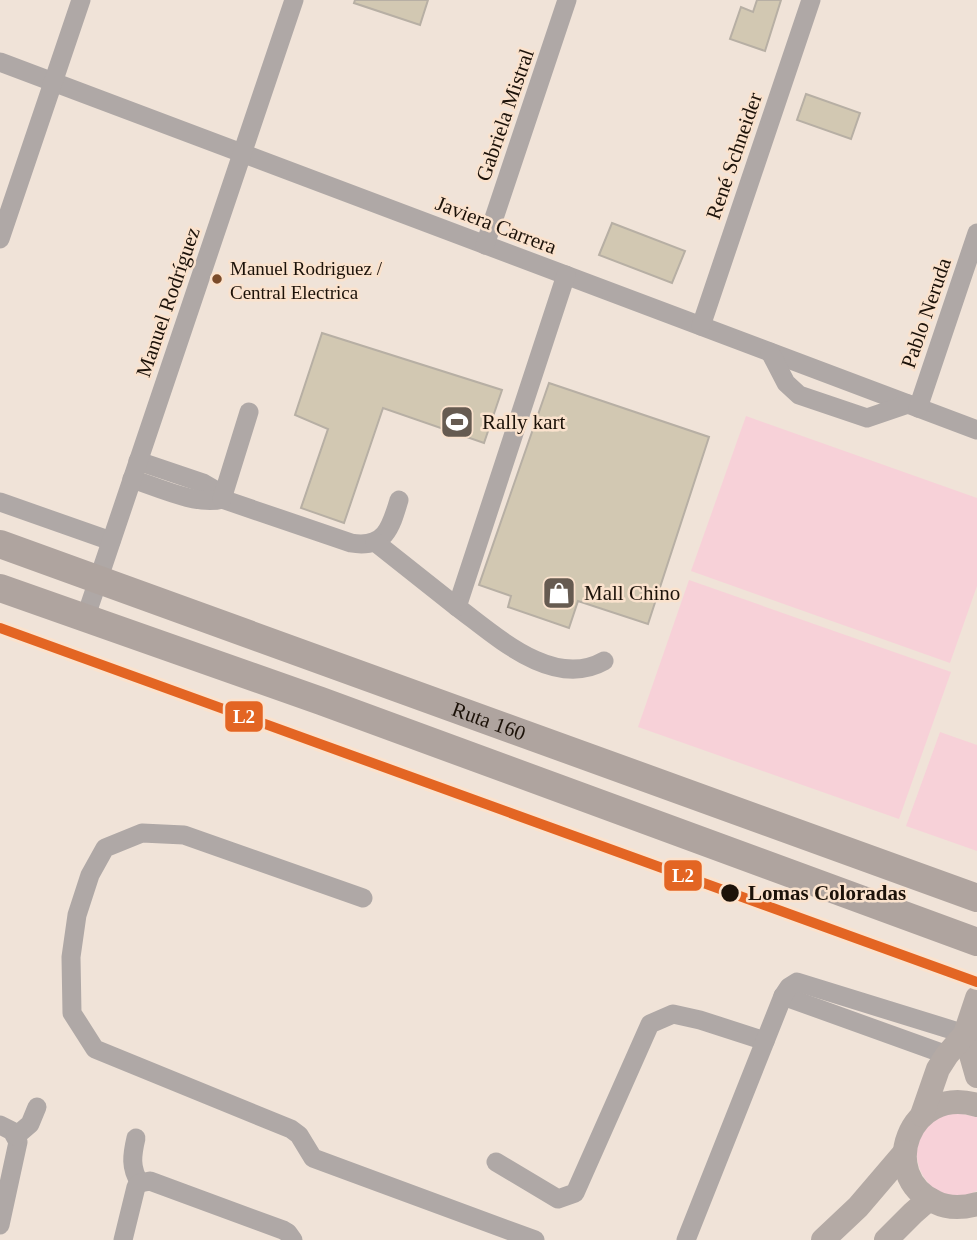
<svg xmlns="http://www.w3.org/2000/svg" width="977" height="1240" font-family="Georgia,serif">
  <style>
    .green { fill: #f7d1d8 }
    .building { fill: #d2c8b2; stroke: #b7afa4; stroke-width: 2 }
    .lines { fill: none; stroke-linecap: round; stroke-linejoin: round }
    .minor { stroke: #afa8a6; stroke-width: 19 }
    .major { stroke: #b4aaa5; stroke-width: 24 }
    .highway { stroke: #afa49f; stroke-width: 28 }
    .rail-1-casing { stroke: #fae2cd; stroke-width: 16 }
    .rail-1 { stroke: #e36523; stroke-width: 10 }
    .bus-dot { fill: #7a4b2a; stroke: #fae2cd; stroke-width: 2.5 }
    .stop-dot { fill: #1c1209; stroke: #fae2cd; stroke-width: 2.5 }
    .labels { text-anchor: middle; stroke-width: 5; stroke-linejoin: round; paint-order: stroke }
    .bus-label { font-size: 19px; fill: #1c1209; stroke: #fae2cd; text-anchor: start }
    .street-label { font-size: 21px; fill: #1c1209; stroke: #fae2cd }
    .poi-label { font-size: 21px; fill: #1c1209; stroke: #fae2cd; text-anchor: start }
    .stop-label { font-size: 21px; font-weight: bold; fill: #1c1209; stroke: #fae2cd; text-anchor: start }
    .line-badge { stroke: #fae2cd; stroke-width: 2.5 }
    .badge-label { font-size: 19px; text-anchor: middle; font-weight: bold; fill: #fff }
  </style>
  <rect width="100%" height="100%" fill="#f0e3d8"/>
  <!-- green -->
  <g class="green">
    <path d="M 746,416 L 977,498 L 977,586 L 950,663 L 691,571 Z"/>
    <path d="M 689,580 L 951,672 L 899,819 L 638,727 Z"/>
    <path d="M 940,732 L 977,745 L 977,851 L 906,826 Z"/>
    <path d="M 953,1112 L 977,1117 L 977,1191 C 925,1217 885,1134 953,1112 Z"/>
  </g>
  <!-- building -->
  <g class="building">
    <path d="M 355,0 L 428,0 L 420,25 L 354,3 Z"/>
    <path d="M 757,0 L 781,0 L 765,51 L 730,39 L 741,7 L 753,12 Z"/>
    <path d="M 806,94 L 860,113 L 851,139 L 797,120 Z"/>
    <path d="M 612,223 L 685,251 L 672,283 L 599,255 Z"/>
    <path d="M 322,333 L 502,390 L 484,443 L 383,408 L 344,523 L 301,508 L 328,429 L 295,415 Z"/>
    <path d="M 549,383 L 709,437 L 648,624 L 578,601 L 569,628 L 508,607 L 511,596 L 479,585 Z"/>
  </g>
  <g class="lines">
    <!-- minor -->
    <g class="minor">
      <path d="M 0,62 L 977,430"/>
      <path d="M 0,239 L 81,0"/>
      <path d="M 485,245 L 567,0"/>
      <path d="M 566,275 L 457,607 C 495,635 553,690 604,661"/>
      <path d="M 701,326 L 811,0"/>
      <path d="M 770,352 L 786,383 L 799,395 L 867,418 L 908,404"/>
      <path d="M 918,408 L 977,233"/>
      <path d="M 138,461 L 203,483 L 215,490 L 222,499"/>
      <path d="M 132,479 C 157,487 197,506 222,499 L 351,543 C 385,549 391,527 399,500"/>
      <path d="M 222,499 L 249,412"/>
      <path d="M 0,502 L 111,541"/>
      <path d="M 375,542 L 457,607"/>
      <path d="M 85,619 L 294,0"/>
      <path d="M 363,898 L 184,835 L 142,833 L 105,848 L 90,875 L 77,915 L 71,957 L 72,1013 L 95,1049 L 291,1129 L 299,1135 L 313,1158 L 535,1240"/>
      <path d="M 783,996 L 947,1055"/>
      <path d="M 0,1125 L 12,1131 L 18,1142 L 0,1225"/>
      <path d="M 16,1136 L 30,1124 L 37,1107"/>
      <path d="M 136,1138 C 132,1155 130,1168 140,1183"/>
      <path d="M 496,1162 L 558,1199 L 575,1193 L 650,1024 L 673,1014 L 700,1020 L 765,1041"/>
      <path d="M 123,1240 L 136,1187 L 140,1183 L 150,1181 L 283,1230 L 288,1233 L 293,1240"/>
      <path d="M 686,1240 L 783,996 L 789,987 L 797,982 L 965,1034"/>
    </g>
    <!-- major -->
    <g class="major">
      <path d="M 965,1034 L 977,1076"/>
      <path d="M 977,1105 C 909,1085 877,1175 935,1202 C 949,1209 963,1208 977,1204"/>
      <path d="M 922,1115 L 938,1069 L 947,1055 L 965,1034 L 977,998"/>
      <path d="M 823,1240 L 858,1207 L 905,1152"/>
      <path d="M 886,1240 L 913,1213 L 929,1199"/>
    </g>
    <!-- highway -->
    <g class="highway">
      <path id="s1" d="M 0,544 L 977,898"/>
      <path d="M 0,588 L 321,701 L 977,942"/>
    </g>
    <defs>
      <path id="rail-1" d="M 0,628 L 977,982"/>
    </defs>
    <!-- rail-1 casing -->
    <use href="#rail-1" class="rail-1-casing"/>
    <!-- rail-1 -->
    <use href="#rail-1" class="rail-1"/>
  </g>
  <!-- icons -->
  <defs>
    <symbol id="stadium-square" viewBox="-11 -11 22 22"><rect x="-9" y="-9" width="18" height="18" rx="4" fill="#665b51" stroke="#fae2cd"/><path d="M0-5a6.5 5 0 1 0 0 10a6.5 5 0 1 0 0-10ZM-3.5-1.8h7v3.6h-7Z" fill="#fff"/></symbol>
    <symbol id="shop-square" viewBox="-11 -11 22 22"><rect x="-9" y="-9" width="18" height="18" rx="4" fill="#665b51" stroke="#fae2cd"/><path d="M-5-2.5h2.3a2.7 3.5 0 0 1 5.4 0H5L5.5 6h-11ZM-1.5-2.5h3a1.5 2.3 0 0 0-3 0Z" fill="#fff"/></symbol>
  </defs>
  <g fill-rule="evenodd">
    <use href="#stadium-square" x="438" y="403" width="38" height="38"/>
    <use href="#shop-square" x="540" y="574" width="38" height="38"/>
  </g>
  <!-- markers -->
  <circle class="bus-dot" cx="217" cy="279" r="6"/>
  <circle class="stop-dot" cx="730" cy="893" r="10"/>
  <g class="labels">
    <!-- bus labels -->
    <g class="bus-label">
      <text x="230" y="275">Manuel Rodriguez /<tspan x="230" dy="24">Central Electrica</tspan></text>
    </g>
    <!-- street labels -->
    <g class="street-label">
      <text transform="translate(505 115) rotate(-71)" y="7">Gabriela Mistral</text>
      <text transform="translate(734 156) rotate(-71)" y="7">René Schneider</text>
      <text transform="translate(496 225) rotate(21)" y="7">Javiera Carrera</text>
      <text transform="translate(168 302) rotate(-71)" y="7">Manuel Rodríguez</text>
      <text transform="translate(926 313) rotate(-71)" y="7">Pablo Neruda</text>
      <text dy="7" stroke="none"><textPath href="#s1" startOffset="520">Ruta 160</textPath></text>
    </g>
    <!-- poi labels -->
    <g class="poi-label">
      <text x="482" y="429">Rally kart</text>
      <text x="584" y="600">Mall Chino</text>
    </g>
    <!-- stop labels -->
    <g class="stop-label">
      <text x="748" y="900">Lomas Coloradas</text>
    </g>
  </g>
  <g class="line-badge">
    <rect x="224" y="700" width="40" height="33" rx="7" fill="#e36523"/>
    <rect x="663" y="859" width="40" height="33" rx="7" fill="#e36523"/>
  </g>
  <g class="badge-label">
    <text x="244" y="723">L2</text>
    <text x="683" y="882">L2</text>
  </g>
</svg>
